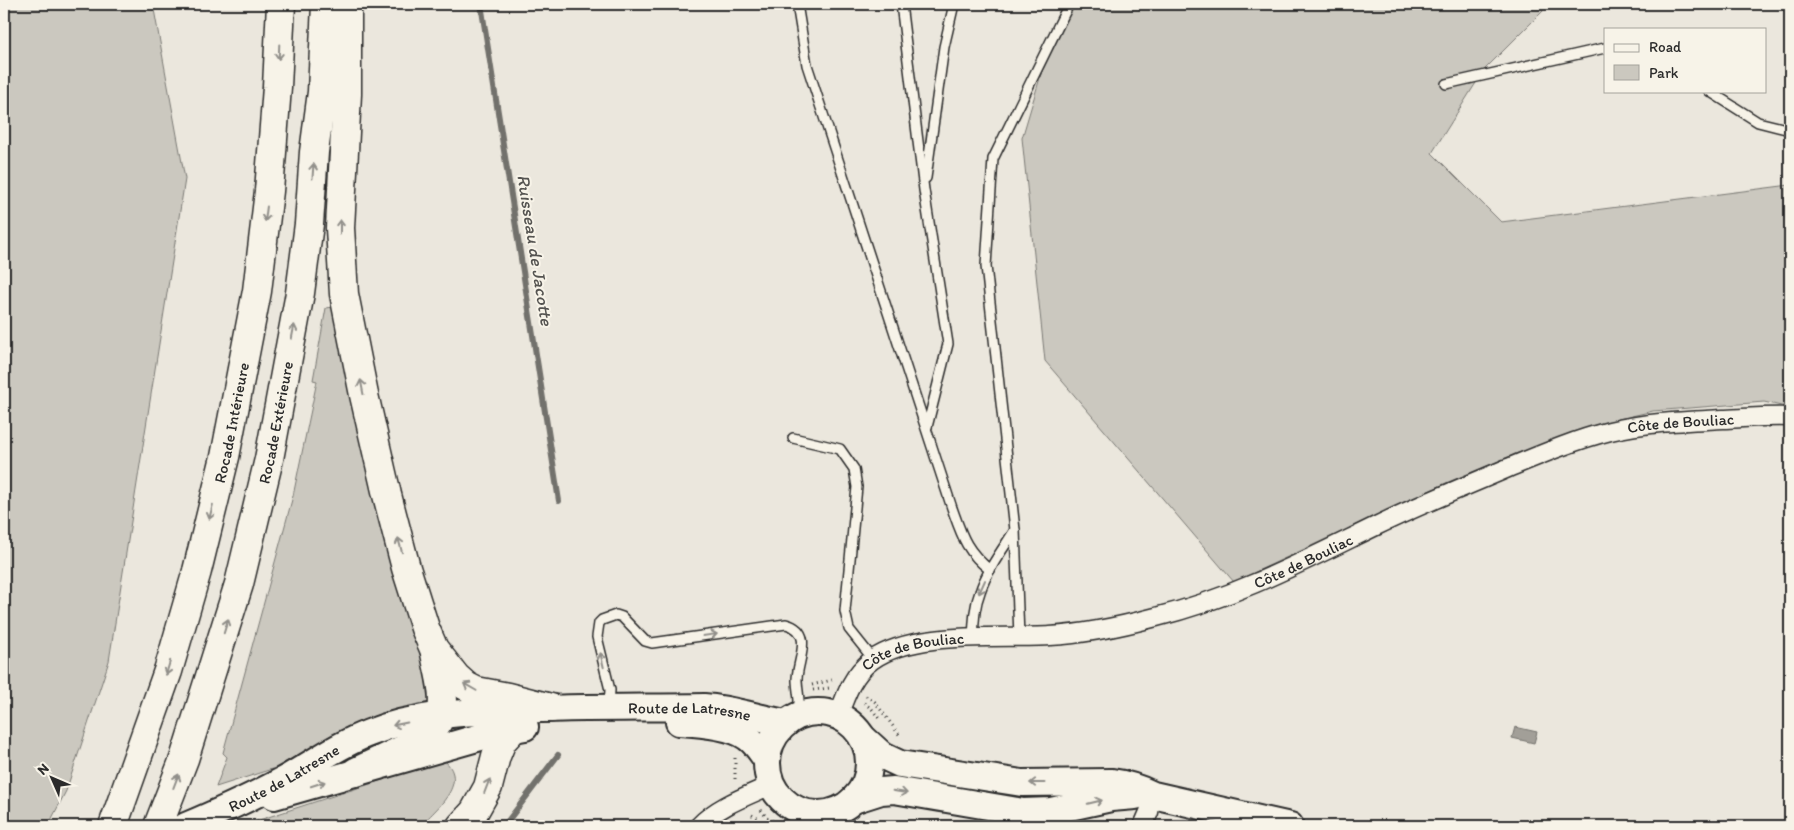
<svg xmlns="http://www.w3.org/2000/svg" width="1794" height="830" font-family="Itim,sans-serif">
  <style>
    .green { fill: #cbc8bf; stroke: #7b7a75 }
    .water { fill: #a29f98; stroke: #72716c }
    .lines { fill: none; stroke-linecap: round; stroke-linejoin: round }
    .stream { stroke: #72716c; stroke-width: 6 }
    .lane-casing { stroke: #2b2b2b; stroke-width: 12 }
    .street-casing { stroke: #2b2b2b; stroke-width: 21 }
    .secondary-casing { stroke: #2b2b2b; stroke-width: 30 }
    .highway-casing { stroke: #2b2b2b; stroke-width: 31 }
    .path { stroke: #2b2b2b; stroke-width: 3; stroke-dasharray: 1 4; stroke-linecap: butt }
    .lane { stroke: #f7f3e8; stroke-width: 9 }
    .street { stroke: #f7f3e8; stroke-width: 18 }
    .secondary { stroke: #f7f3e8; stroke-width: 26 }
    .highway { stroke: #f7f3e8; stroke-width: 28 }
    .oneway { stroke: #918f8a }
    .labels { text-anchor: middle; stroke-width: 4; stroke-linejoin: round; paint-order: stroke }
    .street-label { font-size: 16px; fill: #2b2b2b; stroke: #f7f3e8 }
    .water-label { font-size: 18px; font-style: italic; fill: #555451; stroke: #f7f3e8 }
  </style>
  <rect width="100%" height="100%" fill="#ebe7dd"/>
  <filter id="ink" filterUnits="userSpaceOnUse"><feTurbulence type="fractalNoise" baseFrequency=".02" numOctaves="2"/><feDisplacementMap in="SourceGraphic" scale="10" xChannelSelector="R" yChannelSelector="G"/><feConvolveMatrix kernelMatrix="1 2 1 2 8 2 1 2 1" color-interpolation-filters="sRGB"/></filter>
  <g filter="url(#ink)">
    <!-- green -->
    <g class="green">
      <path d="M 4,4 L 153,4 L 185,179 L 109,661 L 66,791 L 48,826 L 4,826 Z"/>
      <path d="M 1062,4 L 1540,4 L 1543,11 L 1484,70 L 1432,153 L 1501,222 L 1790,185 L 1790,408 L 1764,402 L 1653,411 L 1619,419 L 1515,454 L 1446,483 L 1234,582 L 1045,361 L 1022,138 Z"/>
      <path d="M 333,307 L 431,675 L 430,702 L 380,714 L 347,727 L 275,768 L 216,787 L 227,757 L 223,753 L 293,496 L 317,381 L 313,380 L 326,308 Z"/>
      <path d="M 445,761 C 469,784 436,809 420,826 L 259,826 L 256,821 L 410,771 Z"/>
    </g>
    <!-- water -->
    <path class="water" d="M 1515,727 L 1537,732 L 1534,743 L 1512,738 Z"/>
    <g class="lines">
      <!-- stream -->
      <g class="stream">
        <path d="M 481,4 L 559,501"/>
        <path d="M 504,826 L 558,755"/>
      </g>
      <defs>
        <g id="lane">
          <path d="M 797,4 L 807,65 L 952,508 C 962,536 966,551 990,570"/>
          <path d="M 901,4 L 924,190 L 948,344 L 927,427"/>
          <path d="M 1446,84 L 1605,48"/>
          <path d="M 1709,91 L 1758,122 L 1790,130"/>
          <path d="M 926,178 L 944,47 L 954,4"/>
          <path d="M 793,438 L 840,449 L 854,469 L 857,487 L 845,611 L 849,629 L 873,659"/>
          <path d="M 1019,637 L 1015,530 L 986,266 L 993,159 L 1069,4"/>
          <path d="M 973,639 C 974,623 974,607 980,592 C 987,570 1003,549 1015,530"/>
          <path d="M 609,705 L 610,690 L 597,637 L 599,623 L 602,620 L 616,615 L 622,617 L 645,641 L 652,643 L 786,624 C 816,632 796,662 797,681 C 798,697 801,700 797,716"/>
        </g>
        <g id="street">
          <path id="s1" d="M 838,716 C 846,694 853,674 872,660 C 914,630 999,639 1050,636 C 1086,634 1122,626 1156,617 C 1234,598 1304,561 1376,526 C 1419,505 1464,487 1508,468 C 1542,454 1575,440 1610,431 C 1647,422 1685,421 1723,419 C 1745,418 1768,416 1790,417"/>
          <path d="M 699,826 C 718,806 747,796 771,785"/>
          <path d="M 1143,826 L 1149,812 L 1153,795"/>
        </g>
        <g id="secondary">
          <circle cx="818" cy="763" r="51"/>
          <path d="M 679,722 C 697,723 732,726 747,737 C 756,743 761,752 767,760"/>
          <path d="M 862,737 L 883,756 L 900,764 L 1022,783 L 1111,782 C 1127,784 1139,788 1153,795 L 1290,826"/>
          <path d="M 274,796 L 498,732 L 525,727"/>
          <path d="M 853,800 L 881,791 L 894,790 L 1023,812 L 1051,811 L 1111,798 L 1135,796"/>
          <path id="s2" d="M 186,826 C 221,811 255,796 289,777 C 315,762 340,744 369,733 C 416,714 468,712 518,710 C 580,707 642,708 704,707 C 732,709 758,718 786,723"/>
        </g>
        <g id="highway">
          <path d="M 347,4 L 347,94 L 340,228 L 344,294 L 364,395 L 387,495 L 406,568 L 425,628 L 434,649 L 456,677 L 466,686 L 476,691 L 508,697 L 551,708"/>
          <path d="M 356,772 L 417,743 C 455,719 442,689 435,653"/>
          <path id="s3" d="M 113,826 L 168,671 L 197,571 L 225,457 L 257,291 L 269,191 L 277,87 L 281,4"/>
          <path id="s4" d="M 158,826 L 184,759 L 239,584 L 269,459 L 300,293 L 309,224 L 314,152 L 322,92 L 326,4"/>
          <path d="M 461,826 L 474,812 L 488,787 L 496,756 L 502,741 L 513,729"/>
        </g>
      </defs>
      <!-- lane casing -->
      <use href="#lane" class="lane-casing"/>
      <!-- street casing -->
      <use href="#street" class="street-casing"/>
      <!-- secondary casing -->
      <use href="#secondary" class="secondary-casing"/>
      <!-- highway casing -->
      <use href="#highway" class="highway-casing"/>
      <!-- path -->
      <g class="path">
        <path d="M 812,685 L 832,680"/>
        <path d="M 813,690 L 829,688"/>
        <path d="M 866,696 L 875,702 L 901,737"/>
        <path d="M 864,703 L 872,709 L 880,720"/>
        <path d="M 735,758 L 735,780"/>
        <path d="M 761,810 L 767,818 L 782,826"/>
        <path d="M 752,815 L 771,826"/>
        <path d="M 866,826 L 879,819"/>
      </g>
      <!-- lane -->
      <use href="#lane" class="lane"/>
      <!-- street -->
      <use href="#street" class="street"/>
      <!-- secondary -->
      <use href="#secondary" class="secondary"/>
      <!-- highway -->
      <use href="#highway" class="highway"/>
    </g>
    <!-- one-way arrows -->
    <defs><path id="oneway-shaft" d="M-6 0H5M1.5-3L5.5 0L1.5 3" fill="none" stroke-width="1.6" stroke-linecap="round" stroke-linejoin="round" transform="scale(1.25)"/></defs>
    <g class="oneway">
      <use href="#oneway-shaft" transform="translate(279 52) rotate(92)"/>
      <use href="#oneway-shaft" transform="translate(313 171) rotate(-86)"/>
      <use href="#oneway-shaft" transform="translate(266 214) rotate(97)"/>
      <use href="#oneway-shaft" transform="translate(340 227) rotate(-90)"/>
      <use href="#oneway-shaft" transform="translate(293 332) rotate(-79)"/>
      <use href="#oneway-shaft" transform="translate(362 387) rotate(-101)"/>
      <use href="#oneway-shaft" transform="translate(211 512) rotate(104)"/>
      <use href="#oneway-shaft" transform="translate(400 545) rotate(-105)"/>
      <use href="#oneway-shaft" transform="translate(982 587) rotate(114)"/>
      <use href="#oneway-shaft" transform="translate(226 626) rotate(-73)"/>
      <use href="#oneway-shaft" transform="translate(710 635) rotate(-8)"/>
      <use href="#oneway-shaft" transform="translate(602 660) rotate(-103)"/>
      <use href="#oneway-shaft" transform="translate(168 668) rotate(107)"/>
      <use href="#oneway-shaft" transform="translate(470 687) rotate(-150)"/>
      <use href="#oneway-shaft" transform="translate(400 724) rotate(168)"/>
      <use href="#oneway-shaft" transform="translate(176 781) rotate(-69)"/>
      <use href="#oneway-shaft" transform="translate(1037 783) rotate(180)"/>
      <use href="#oneway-shaft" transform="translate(318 784) rotate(-18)"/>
      <use href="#oneway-shaft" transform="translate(487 786) rotate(-69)"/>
      <use href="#oneway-shaft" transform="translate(900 792) rotate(9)"/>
      <use href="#oneway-shaft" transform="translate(1095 802) rotate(-13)"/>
    </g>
  </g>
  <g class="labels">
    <!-- street labels -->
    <g class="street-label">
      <text dy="6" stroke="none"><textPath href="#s3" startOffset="421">Rocade Intérieure</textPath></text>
      <text dy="6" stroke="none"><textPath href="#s4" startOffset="421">Rocade Extérieure</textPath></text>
      <text dy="6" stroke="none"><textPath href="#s1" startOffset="919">Côte de Bouliac</textPath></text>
      <text dy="6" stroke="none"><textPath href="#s1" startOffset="514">Côte de Bouliac</textPath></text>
      <text dy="6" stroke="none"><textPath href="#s1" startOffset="109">Côte de Bouliac</textPath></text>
      <text dy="6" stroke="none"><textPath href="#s2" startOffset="529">Route de Latresne</textPath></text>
      <text dy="6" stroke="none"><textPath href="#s2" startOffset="109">Route de Latresne</textPath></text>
    </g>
    <!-- water labels -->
    <g class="water-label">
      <text transform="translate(535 250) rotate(81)" y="6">Ruisseau de Jacotte</text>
    </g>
  </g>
  <!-- margin -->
  <rect width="1794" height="830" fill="none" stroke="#f7f3e8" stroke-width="20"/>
  <rect x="10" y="10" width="1774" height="810" fill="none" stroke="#2b2b2b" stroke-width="2" filter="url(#ink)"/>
  <!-- legend -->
  <rect x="1604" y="28" width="162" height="65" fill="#f7f3e8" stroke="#a5a39c"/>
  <rect x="1614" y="44" width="25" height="8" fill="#f7f3e8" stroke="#a5a39c"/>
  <text x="1649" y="52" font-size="15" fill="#2b2b2b">Road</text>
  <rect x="1614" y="65" width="25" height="15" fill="#cbc8bf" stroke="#a5a39c"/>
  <text x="1649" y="78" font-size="15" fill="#2b2b2b">Park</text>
  <!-- north arrow -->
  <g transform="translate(52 778) rotate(315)" stroke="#f7f3e8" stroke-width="4" paint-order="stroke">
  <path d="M0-4L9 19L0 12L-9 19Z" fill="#2b2b2b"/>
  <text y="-8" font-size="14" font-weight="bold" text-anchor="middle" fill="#2b2b2b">N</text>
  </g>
</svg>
